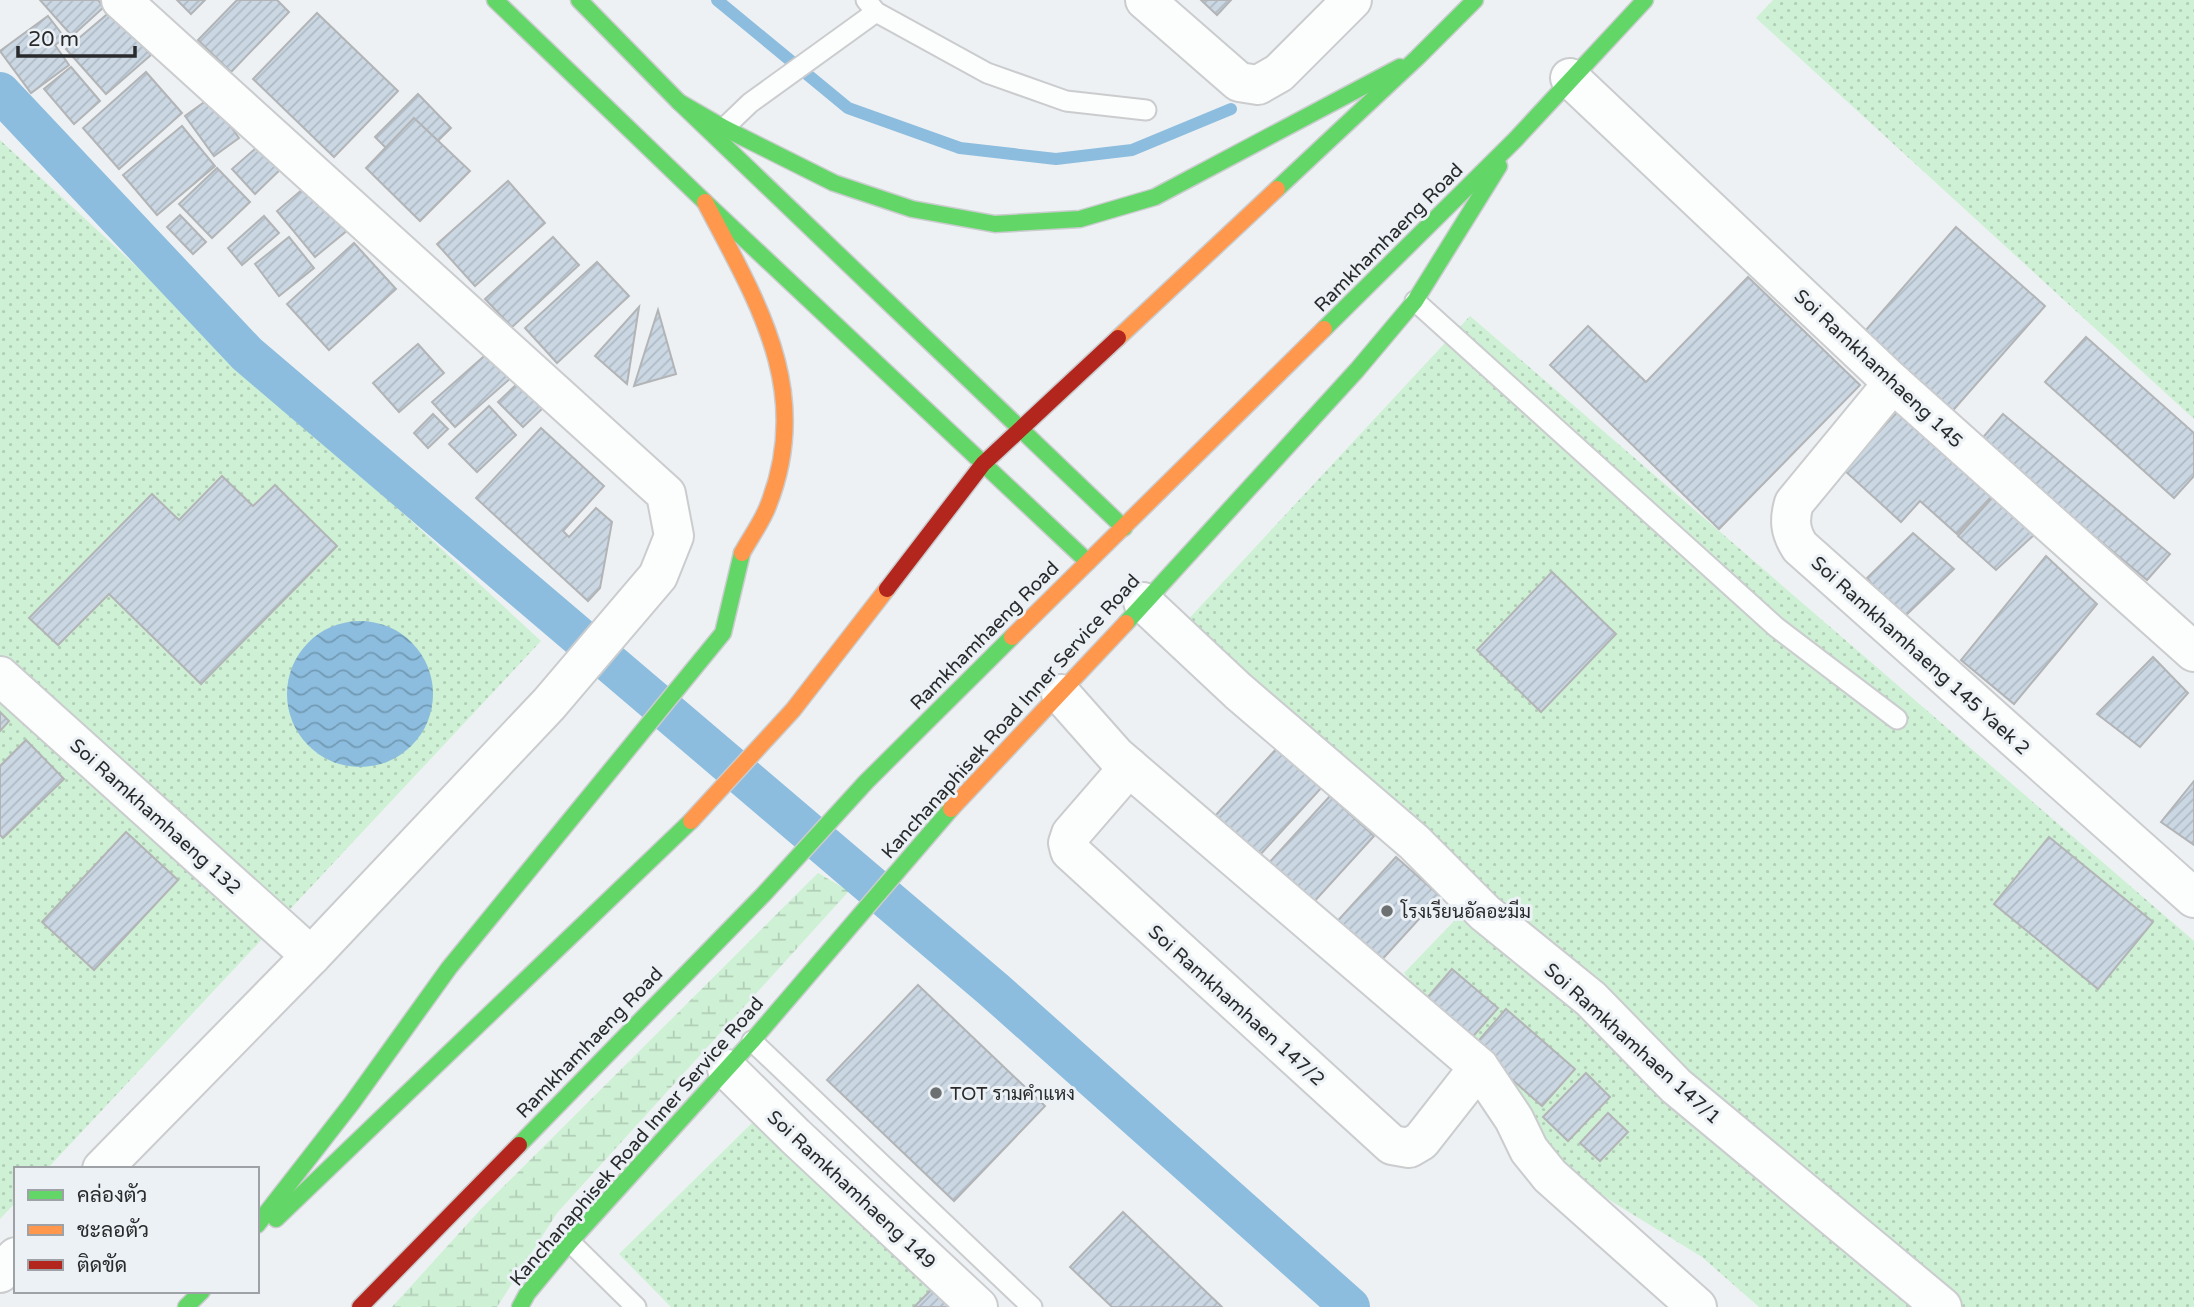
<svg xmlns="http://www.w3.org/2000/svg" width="2194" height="1307" font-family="'Varela Round',Sarabun,sans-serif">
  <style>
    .grass { fill: url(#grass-dots) }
    .wetland { fill: url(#wetland-marsh) }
    .water { fill: url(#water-waves) }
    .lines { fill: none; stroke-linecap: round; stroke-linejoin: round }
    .stream { stroke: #8cbdde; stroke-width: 12 }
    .canal { stroke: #8cbdde; stroke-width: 40 }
    .building { fill: url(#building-hatch); stroke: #b2b4b6; stroke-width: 2 }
    .lane-casing { stroke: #caccce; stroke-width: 23 }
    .street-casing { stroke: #caccce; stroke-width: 42 }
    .fast-casing { stroke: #caccce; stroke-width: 19 }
    .slow-casing { stroke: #caccce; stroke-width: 19 }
    .jam-casing { stroke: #caccce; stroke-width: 19 }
    .lane { stroke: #fcfdfd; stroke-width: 19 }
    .street { stroke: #fcfdfd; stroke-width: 38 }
    .fast { stroke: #63d668; stroke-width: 16 }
    .slow { stroke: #ff974d; stroke-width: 16 }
    .jam { stroke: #b3261e; stroke-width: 16 }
    .poi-dot { fill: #6d7071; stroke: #ecf1f6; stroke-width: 2.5 }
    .labels { text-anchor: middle; stroke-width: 6; stroke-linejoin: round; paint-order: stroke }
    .street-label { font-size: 19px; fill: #282a2b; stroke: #ecf1f6 }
    .poi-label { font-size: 19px; fill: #282a2b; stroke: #ecf1f6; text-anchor: start }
  </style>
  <defs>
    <pattern id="grass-dots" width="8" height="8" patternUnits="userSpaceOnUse" patternTransform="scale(1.75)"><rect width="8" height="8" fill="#cef0d4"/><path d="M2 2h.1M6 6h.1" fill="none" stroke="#b1ceb6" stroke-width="1.8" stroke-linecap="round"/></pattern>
    <pattern id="wetland-marsh" width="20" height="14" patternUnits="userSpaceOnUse" patternTransform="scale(1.75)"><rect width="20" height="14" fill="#cef0d4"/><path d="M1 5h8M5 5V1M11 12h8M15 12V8" fill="none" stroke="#b1ceb6"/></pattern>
    <pattern id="water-waves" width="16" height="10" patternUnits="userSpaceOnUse" patternTransform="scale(1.75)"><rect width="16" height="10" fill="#8cbdde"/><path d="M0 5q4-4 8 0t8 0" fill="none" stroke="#729ab4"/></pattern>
    <pattern id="building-hatch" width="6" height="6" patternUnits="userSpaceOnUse" patternTransform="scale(1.75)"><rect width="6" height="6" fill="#cbd8e4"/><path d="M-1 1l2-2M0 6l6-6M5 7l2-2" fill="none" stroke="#aebac4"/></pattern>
  </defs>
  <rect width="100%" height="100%" fill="#eef1f4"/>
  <!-- grass -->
  <g class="grass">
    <path d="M 1773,0 L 2194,0 L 2194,419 L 1756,18 Z"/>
    <path d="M 0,140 L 541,641 L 47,1169 L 16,1169 L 16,1202 L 0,1219 Z"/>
    <path d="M 1470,316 L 2194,941 L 2194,1307 L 1759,1307 L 1702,1257 L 1559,1169 L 1404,973 L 1481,893 L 1183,625 Z"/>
    <path d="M 758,1117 L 947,1307 L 671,1307 L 619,1254 Z"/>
  </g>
  <!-- wetland -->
  <path class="wetland" d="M 818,873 L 849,891 L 557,1213 L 497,1307 L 392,1307 L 481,1209 Z"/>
  <!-- water -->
  <circle class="water" cx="360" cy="694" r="73"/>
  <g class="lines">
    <!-- stream -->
    <path class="stream" d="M 717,0 L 848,108 L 960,148 L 1056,159 L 1132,150 L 1231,109"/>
    <!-- canal -->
    <path class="canal" d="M 0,92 L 247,354 L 994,990 L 1350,1307"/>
  </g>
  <!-- building -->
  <g class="building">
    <path d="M 40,0 L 98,0 L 104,7 L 72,36 Z"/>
    <path d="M 177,0 L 205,0 L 191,14 Z"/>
    <path d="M 237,0 L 277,0 L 289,12 L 231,72 L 198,40 Z"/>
    <path d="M 1201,0 L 1231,0 L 1217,15 Z"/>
    <path d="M 111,11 L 151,55 L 106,94 L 66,49 Z"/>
    <path d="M 317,13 L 398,91 L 334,157 L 253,79 Z"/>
    <path d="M 48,16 L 65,38 L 55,45 L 69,65 L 31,93 L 0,51 Z"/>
    <path d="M 71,67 L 100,101 L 74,124 L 44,89 Z"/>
    <path d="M 146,72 L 182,113 L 119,169 L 83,128 Z"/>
    <path d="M 418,94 L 451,128 L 408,170 L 375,137 Z"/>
    <path d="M 210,98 L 239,138 L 214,156 L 185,116 Z"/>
    <path d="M 414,118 L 470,171 L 420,221 L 366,168 Z"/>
    <path d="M 182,126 L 215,166 L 157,215 L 123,175 Z"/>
    <path d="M 264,141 L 286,164 L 255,194 L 232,169 Z"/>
    <path d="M 217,168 L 250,202 L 212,238 L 179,204 Z"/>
    <path d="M 508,181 L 545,223 L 475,286 L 437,244 Z"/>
    <path d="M 310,183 L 349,229 L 315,257 L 277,211 Z"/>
    <path d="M 180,215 L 206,242 L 193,254 L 167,227 Z"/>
    <path d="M 264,216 L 279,233 L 242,265 L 228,248 Z"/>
    <path d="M 1956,227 L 2045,306 L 1948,416 L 1859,338 Z"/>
    <path d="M 289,237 L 314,268 L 279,296 L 255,264 Z"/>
    <path d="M 553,237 L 579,265 L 512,327 L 485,299 Z"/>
    <path d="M 354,243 L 396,289 L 329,350 L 287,304 Z"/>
    <path d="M 597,262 L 629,296 L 557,363 L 525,328 Z"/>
    <path d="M 1748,277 L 1860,385 L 1719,529 L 1550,365 L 1588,326 L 1646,382 Z"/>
    <path d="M 639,307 L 627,384 L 595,356 Z"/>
    <path d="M 658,310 L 676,374 L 634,386 Z"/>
    <path d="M 2086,337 L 2194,433 L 2194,476 L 2174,498 L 2045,382 Z"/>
    <path d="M 418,344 L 444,373 L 399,412 L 373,383 Z"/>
    <path d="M 490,351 L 512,377 L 455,427 L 432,402 Z"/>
    <path d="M 518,383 L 543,408 L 523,427 L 498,402 Z"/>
    <path d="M 489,406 L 516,435 L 477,472 L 449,444 Z"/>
    <path d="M 1897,412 L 1991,497 L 1957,534 L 1920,501 L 1901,522 L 1844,470 Z"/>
    <path d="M 433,414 L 448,429 L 428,448 L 414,433 Z"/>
    <path d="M 2003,414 L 2170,554 L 2147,580 L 1980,441 Z"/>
    <path d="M 541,428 L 604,486 L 563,531 L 569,537 L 596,508 L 612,522 L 600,588 L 588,601 L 476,498 Z"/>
    <path d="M 222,476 L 253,506 L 275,485 L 337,546 L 201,684 L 109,594 L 58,645 L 29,618 L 152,494 L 179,520 Z"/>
    <path d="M 1992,498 L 2035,534 L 1996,570 L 1958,536 Z"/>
    <path d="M 1913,533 L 1954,569 L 1901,620 L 1867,578 Z"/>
    <path d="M 2046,556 L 2097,604 L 2014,704 L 1961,660 Z"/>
    <path d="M 1552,572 L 1616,634 L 1541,712 L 1477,650 Z"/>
    <path d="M 2153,657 L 2188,693 L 2140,747 L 2097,714 Z"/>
    <path d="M 0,712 L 9,721 L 0,731 Z"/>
    <path d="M 26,740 L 64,779 L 3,838 L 0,835 L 0,766 Z"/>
    <path d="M 1278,747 L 1322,787 L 1259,856 L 1215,816 Z"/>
    <path d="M 2194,781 L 2194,845 L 2161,822 Z"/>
    <path d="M 1330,796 L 1374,836 L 1311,905 L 1267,865 Z"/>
    <path d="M 126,832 L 178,880 L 94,970 L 42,922 Z"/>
    <path d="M 2049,837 L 2153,922 L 2098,989 L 1994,904 Z"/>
    <path d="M 1396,857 L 1440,896 L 1377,965 L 1333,926 Z"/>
    <path d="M 1452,969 L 1498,1008 L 1468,1042 L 1422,1004 Z"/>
    <path d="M 918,985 L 1045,1106 L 954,1201 L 827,1080 Z"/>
    <path d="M 1506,1009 L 1575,1069 L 1542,1106 L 1474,1046 Z"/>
    <path d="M 1586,1073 L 1610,1097 L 1568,1141 L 1543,1117 Z"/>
    <path d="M 1608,1113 L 1628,1132 L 1600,1161 L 1580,1143 Z"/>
    <path d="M 1123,1212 L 1222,1307 L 1112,1307 L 1070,1267 Z"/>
    <path d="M 932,1289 L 949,1307 L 914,1307 Z"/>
  </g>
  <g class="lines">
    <defs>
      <g id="lane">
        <path d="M 866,0 L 876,12 L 987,73 L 1066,101 L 1146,110"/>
        <path d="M 724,128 L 750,103 L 876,12"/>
        <path d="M 1415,301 L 1776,627 L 1897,719"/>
        <path d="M 752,1041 L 1032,1307"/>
        <path d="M 570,1242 L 636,1307"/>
      </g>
      <g id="street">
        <path d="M 1145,0 L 1239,82 L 1258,85 L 1279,73 L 1352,0"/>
        <path d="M 1570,78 L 1893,383 L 2194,652"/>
        <path d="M 1893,383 L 1794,503 C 1789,520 1790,532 1800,547 L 2194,898"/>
        <path d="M 1143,602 L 1238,691 L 1414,842 L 1485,913 L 1591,999 L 1676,1086 L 1942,1307"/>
        <path d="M 0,676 L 311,956"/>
        <path d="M 1061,694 L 1116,756 L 1479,1067 L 1514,1119 L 1529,1150 L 1550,1176 L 1697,1307"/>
        <path d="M 1129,767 L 1071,834 L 1068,843 L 1070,851 L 1392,1145 L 1409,1148 L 1421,1141 L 1479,1067"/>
        <path d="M 727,1069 L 795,1136 L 978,1307"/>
        <path d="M 102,1169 L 311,956 L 549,704 L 658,576 L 674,536 L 666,494 L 121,0"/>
        <path d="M 0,1273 L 16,1257"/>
      </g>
      <g id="fast">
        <path d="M 495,0 L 705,202 L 1088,562"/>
        <path d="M 579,0 L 679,102 L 1124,528"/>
        <path d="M 679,102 L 724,128 L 834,183 L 912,209 L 995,224 L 1080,219 L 1155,197 L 1400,67"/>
        <path d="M 1277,189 L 1417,58 L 1475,0"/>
        <path d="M 1324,329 L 1515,140 L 1645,0"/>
        <path d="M 1126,623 L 1357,370 L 1415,301 L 1499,166"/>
        <path d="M 519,1145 L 763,895 L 866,782 L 1012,637"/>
        <path d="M 276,1219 L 691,821"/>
        <path d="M 257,1225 L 352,1103 L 449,968 L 723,633 L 742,553"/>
        <path d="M 186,1307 L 202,1291"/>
        <path d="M 520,1307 L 527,1294 L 570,1242 L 752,1041 L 951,809"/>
      </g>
      <g id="slow">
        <path d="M 705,202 C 757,302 814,391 768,506 C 762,522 750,538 742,553"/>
        <path d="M 1118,338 L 1277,189"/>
        <path d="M 1012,637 L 1324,329"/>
        <path d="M 951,809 L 1126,623"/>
        <path d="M 691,821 L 793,710 L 887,589"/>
      </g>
      <g id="jam">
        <path d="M 887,589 L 983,464 L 1118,338"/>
        <path d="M 360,1307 L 519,1145"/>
      </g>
    </defs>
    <!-- lane casing -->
    <use href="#lane" class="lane-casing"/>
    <!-- street casing -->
    <use href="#street" class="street-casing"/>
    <!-- fast casing -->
    <use href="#fast" class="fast-casing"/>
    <!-- slow casing -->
    <use href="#slow" class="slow-casing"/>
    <!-- jam casing -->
    <use href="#jam" class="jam-casing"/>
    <!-- lane -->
    <use href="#lane" class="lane"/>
    <!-- street -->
    <use href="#street" class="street"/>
    <!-- fast -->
    <use href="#fast" class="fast"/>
    <!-- slow -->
    <use href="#slow" class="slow"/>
    <!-- jam -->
    <use href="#jam" class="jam"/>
  </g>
  <!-- markers -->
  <g class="poi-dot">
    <circle cx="1387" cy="911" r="7"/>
    <circle cx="936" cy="1093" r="7"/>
  </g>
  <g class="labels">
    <!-- street labels -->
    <g class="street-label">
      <text transform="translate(1388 237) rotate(-45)" y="7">Ramkhamhaeng Road</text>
      <text transform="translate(1879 368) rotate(43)" y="7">Soi Ramkhamhaeng 145</text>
      <text transform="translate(984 635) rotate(-45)" y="7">Ramkhamhaeng Road</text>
      <text transform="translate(1921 655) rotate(42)" y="7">Soi Ramkhamhaeng 145 Yaek 2</text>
      <text transform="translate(1010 716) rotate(-48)" y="7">Kanchanaphisek Road Inner Service Road</text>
      <text transform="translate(156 816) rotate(42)" y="7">Soi Ramkhamhaeng 132</text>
      <text transform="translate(1237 1005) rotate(42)" y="7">Soi Ramkhamhaen 147/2</text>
      <text transform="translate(589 1042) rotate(-46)" y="7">Ramkhamhaeng Road</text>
      <text transform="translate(1633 1043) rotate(42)" y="7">Soi Ramkhamhaen 147/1</text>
      <text transform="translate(636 1141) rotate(-49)" y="7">Kanchanaphisek Road Inner Service Road</text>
      <text transform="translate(852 1189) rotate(43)" y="7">Soi Ramkhamhaeng 149</text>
    </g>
    <!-- poi labels -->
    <g class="poi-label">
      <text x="1401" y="918">โรงเรียนอัลอะมีม</text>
      <text x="950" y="1100">TOT รามคำแหง</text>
    </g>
  </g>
  <!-- legend -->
  <rect x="14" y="1167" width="245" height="126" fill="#ecf1f6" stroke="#9ea1a5" stroke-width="2"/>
  <rect x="28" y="1190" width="35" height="10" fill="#63d668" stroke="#9ea1a5" stroke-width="2"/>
  <text x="77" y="1202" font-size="21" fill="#282a2b">คล่องตัว</text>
  <rect x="28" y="1225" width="35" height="10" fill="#ff974d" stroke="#9ea1a5" stroke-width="2"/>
  <text x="77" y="1237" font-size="21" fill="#282a2b">ชะลอตัว</text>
  <rect x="28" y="1260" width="35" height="10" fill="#b3261e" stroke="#9ea1a5" stroke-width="2"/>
  <text x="77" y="1272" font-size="21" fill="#282a2b">ติดขัด</text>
  <!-- scale -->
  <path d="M18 46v10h117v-10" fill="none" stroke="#282a2b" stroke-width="3.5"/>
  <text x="28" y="46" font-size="21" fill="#282a2b" stroke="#ecf1f6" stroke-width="5" paint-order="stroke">20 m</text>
</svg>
